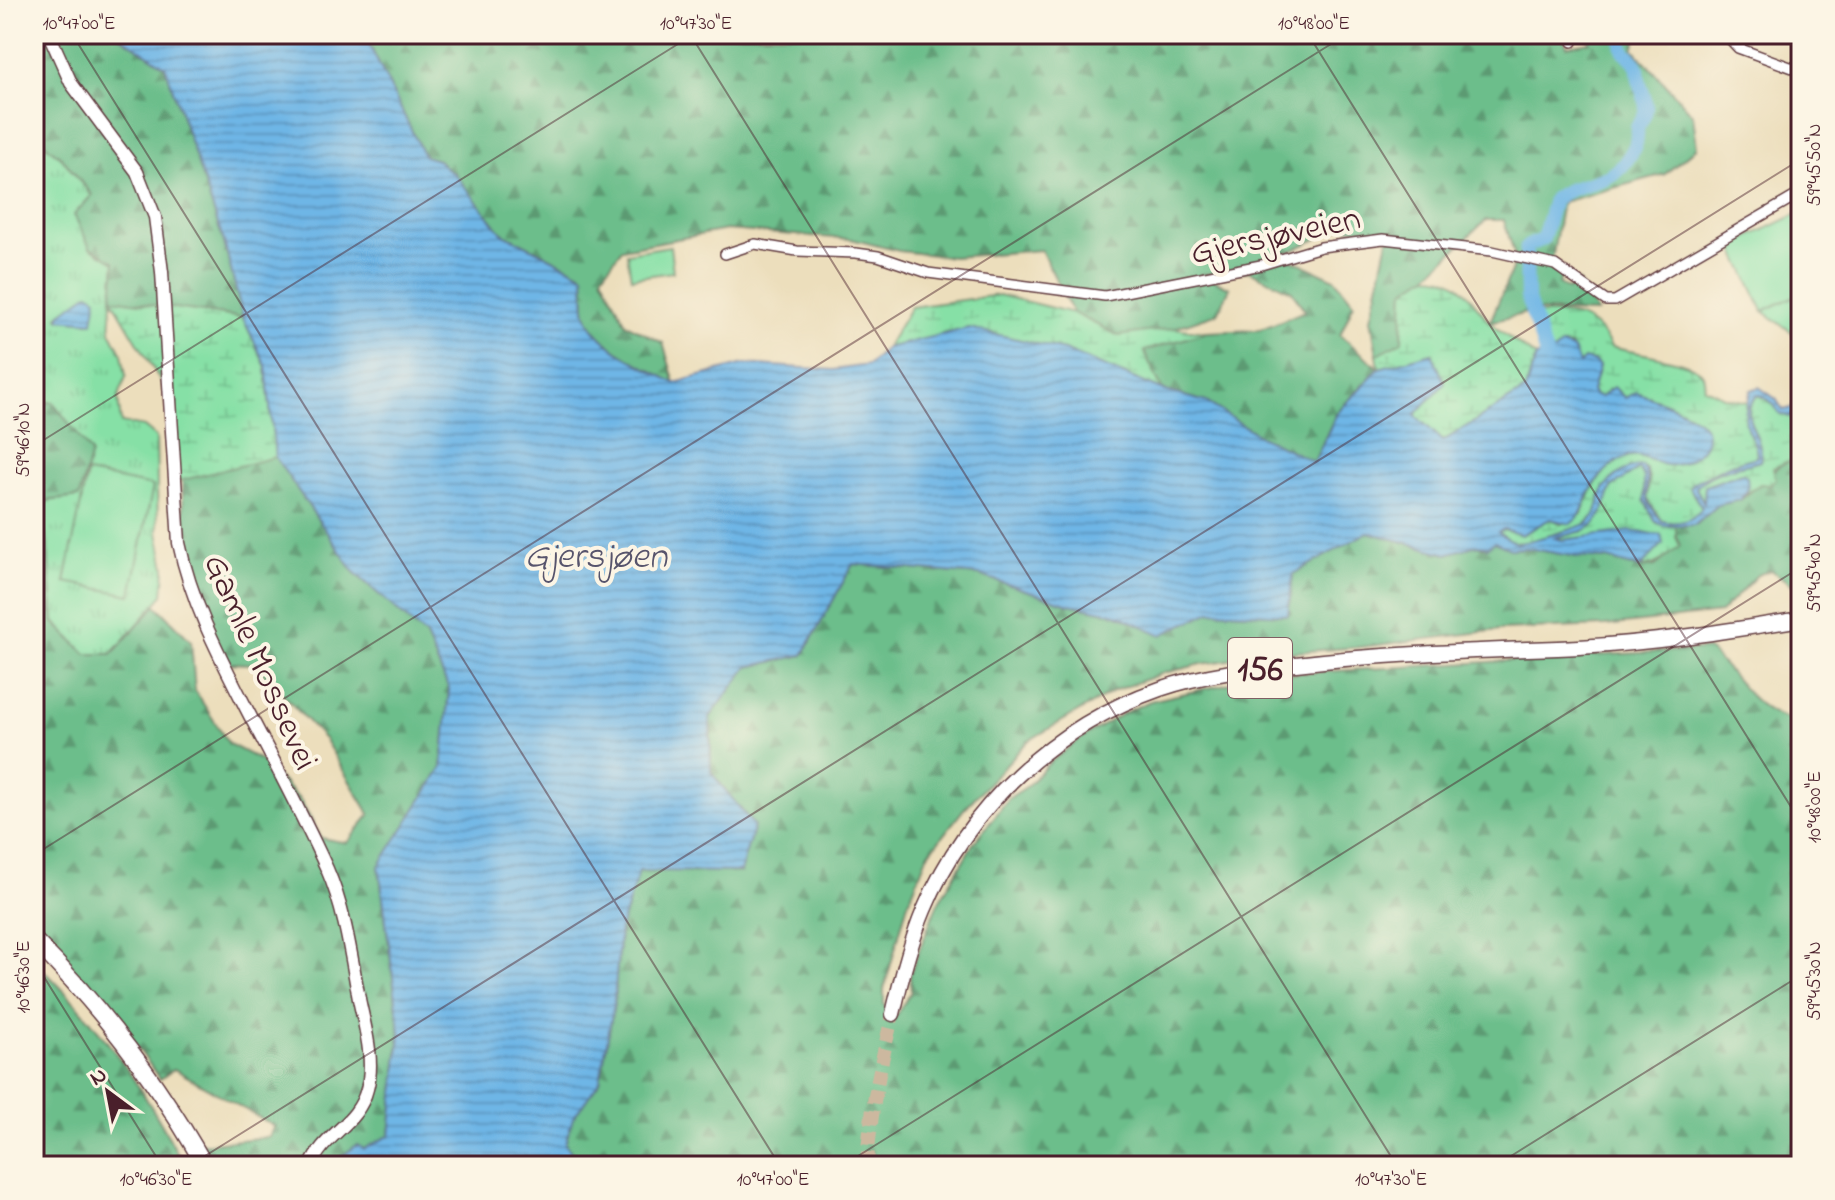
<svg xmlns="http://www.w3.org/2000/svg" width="1835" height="1200" font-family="'Indie Flower',sans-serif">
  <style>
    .grass { fill: url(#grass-tufts); stroke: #688068; stroke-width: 2; fill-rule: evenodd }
    .forest { fill: url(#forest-firs); stroke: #5b6e5b; stroke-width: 2 }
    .wetland { fill: url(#wetland-marsh); stroke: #688068; stroke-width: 2 }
    .pitch { fill: #86e0a6; stroke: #688068; stroke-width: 2 }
    .water { fill: url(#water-rules); stroke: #5c6a88; stroke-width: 2 }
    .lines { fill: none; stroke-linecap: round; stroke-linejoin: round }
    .river { stroke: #6eb6e6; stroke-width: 14 }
    .primary-tunnel { stroke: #ccb89f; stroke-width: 14; stroke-dasharray: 14 7; stroke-linecap: butt }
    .street-casing { stroke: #623c41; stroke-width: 12 }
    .secondary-casing { stroke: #623c41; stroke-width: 15 }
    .primary-casing { stroke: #623c41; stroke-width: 17 }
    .highway-casing { stroke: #623c41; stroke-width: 19 }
    .street { stroke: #fff; stroke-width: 9 }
    .secondary { stroke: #fff; stroke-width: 12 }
    .primary { stroke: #fff; stroke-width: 14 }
    .highway { stroke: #fff; stroke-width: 16 }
    .ticks { fill: none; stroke: #4a1f2b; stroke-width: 2; stroke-opacity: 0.45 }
    .labels { text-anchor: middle; stroke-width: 8; stroke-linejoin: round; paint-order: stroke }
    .shield { fill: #fcf5e5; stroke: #7f5f63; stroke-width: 2 }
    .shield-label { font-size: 34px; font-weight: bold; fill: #4a1f2b }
    .street-label { font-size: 36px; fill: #4a1f2b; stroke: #fcf5e5 }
    .water-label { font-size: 38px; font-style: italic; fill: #57546c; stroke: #fcf5e5 }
    .neatline { fill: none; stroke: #4a1f2b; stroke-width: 3 }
    .ticks-label { font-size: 20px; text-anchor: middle; fill: #4a1f2b }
  </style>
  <defs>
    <pattern id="grass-tufts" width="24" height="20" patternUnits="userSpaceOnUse" patternTransform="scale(2)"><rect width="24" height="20" fill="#86e0a6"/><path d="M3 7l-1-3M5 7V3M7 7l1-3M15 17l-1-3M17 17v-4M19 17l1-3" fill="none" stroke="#75c08f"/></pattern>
    <pattern id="forest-firs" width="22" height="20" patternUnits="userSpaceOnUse" patternTransform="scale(2)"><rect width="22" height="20" fill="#6cbe8b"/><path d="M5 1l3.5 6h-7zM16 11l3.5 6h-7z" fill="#5b9a72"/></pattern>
    <pattern id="wetland-marsh" width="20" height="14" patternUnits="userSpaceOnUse" patternTransform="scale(2)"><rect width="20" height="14" fill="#86e0a6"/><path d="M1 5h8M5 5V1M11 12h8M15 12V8" fill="none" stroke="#75c08f"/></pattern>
    <pattern id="water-rules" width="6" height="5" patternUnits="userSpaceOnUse" patternTransform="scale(2)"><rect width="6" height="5" fill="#6eb6e6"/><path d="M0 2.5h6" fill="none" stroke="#5c93bb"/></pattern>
  </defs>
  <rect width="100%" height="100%" fill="#fcf5e5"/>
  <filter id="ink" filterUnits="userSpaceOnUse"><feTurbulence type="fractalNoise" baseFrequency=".0125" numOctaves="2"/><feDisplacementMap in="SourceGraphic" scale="16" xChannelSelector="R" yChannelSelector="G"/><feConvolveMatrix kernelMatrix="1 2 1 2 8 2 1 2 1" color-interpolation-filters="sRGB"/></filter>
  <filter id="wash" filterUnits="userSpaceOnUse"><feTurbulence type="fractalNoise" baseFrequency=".006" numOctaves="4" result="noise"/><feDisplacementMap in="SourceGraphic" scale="32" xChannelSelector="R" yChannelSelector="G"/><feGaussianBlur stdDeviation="1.8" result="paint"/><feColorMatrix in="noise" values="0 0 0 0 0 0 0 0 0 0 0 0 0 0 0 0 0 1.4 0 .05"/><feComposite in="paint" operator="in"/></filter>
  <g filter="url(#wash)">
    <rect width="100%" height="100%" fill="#ecdebc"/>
    <!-- grass -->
    <g class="grass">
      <path d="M 34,124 L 45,144 L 62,158 L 92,196 L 90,247 L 115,262 L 110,331 L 122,354 L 126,376 L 118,399 L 121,423 L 144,427 L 156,437 L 158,532 L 165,568 L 163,595 L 112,654 L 86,654 L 54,622 L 47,540 L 38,514 L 47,501 L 53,402 L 34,403 L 34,273 L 36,261 L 34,257 ZM 89,294 L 89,322 L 58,317 L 61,313 Z"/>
      <path d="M 1801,293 L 1801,339 L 1763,311 Z"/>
    </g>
    <!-- forest -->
    <g class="forest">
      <path d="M 34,34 L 117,34 L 165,66 L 224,242 L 243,318 L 112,299 L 115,262 L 90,247 L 74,215 L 92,195 L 62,158 L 45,144 L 34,124 Z"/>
      <path d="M 364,34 L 1562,34 L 1567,46 L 1590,42 L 1587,34 L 1639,34 L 1633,48 L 1693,115 L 1697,147 L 1665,174 L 1562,202 L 1551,266 L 1562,273 L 1559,284 L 1568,290 L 1578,281 L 1597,313 L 1535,311 L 1490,322 L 1516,260 L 1504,220 L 1486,220 L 1429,274 L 1404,291 L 1402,342 L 1377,355 L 1371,319 L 1389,235 L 1343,227 L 1282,255 L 1335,279 L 1354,303 L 1340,335 L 1379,368 L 1337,412 L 1314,462 L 1260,436 L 1206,402 L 1162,390 L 1144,351 L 1206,332 L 1259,330 L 1305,311 L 1292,291 L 1249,271 L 1202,274 L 1230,288 L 1218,313 L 1174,328 L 1119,336 L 1073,313 L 1041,250 L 953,257 L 899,251 L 851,239 L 726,230 L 622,249 L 602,276 L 626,324 L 663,343 L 675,383 C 648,369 594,345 586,314 C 583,302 585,287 584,275 L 502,233 L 454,173 L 449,171 L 438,160 L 424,156 Z"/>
      <path d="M 53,402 L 91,453 L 79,497 L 47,501 L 38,514 L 47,540 L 54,622 L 86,654 L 112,654 L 156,605 L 191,641 L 195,691 L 229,744 L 262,761 L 301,801 L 321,838 L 347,843 L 370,815 L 325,740 L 255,664 L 224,663 L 206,626 L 185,540 L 182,479 L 242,450 L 275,457 L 355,573 L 426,636 L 449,689 L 442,768 L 379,867 L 400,1033 L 390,1136 L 364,1150 L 357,1145 L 328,1166 L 212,1166 L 201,1144 L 269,1137 L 274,1126 L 174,1069 L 160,1079 L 118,1020 L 34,928 L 34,403 Z"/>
      <path d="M 1801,459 L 1801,591 L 1771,570 L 1757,575 L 1720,613 L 1605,626 L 1499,630 L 1361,647 L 1269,654 L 1202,664 L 1164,673 L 1116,690 L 1028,741 L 964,809 L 927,856 L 907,906 L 884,989 L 884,1004 L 889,1014 L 896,1015 L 911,992 L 910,974 L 937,905 L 973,844 L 1009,798 L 1026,787 L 1049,763 L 1080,739 L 1124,713 L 1150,701 L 1267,675 L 1707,649 C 1730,668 1745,697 1771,712 C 1780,717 1791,720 1801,723 L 1801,1166 L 582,1166 L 565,1144 L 572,1118 L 600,1081 L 614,1003 L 620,929 L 639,870 L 739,872 L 754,826 L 711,772 L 710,717 L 748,667 L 803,655 L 853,564 L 979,575 L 1069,604 L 1116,614 L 1162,634 L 1211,611 L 1288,615 L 1293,574 L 1368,532 L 1447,554 L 1477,545 L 1483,547 L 1494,542 L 1520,549 L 1527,548 L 1577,557 L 1607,559 L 1640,568 L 1655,566 L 1680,546 L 1676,537 L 1676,526 L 1697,524 L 1718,505 L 1740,500 L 1760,484 L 1765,484 C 1777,465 1778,463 1801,459 Z"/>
      <path d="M 34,961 C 96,1018 146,1091 184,1166 L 34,1166 Z"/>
    </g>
    <!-- wetland -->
    <g class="wetland">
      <path d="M 1426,276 C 1465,276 1468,299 1490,322 C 1503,335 1521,346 1536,357 L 1525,390 L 1443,441 L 1414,415 L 1433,353 L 1379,368 L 1377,355 L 1402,341 L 1404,291 Z"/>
      <path d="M 999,295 L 1073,313 L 1119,336 L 1174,328 L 1206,332 L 1144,351 L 1162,390 L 1064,350 L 969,328 L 886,348 L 911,307 Z"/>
      <path d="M 112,299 L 243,318 L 266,367 L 275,457 L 175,482 L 170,397 Z"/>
      <path d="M 1535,314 C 1571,313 1593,313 1611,347 C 1628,352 1697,361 1703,375 C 1705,379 1704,384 1705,388 L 1724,397 L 1747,402 C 1742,426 1757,436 1757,457 L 1731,464 L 1692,483 L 1693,494 L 1702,508 C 1694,522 1677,525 1662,521 L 1647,498 L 1649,478 L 1646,469 L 1631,467 L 1609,483 L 1602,493 L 1595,515 L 1585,525 L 1523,543 L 1511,542 L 1497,532 L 1504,529 L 1522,535 L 1550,519 L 1562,524 L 1582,514 C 1590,490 1601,468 1626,457 C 1643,449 1656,466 1673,465 C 1689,463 1713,447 1705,429 C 1696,410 1655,400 1636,392 L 1625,398 L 1616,389 L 1609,389 L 1601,397 L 1595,396 L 1592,391 L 1599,366 L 1595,362 L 1584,359 L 1579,364 L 1570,346 L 1561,345 L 1554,352 L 1547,351 L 1549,356 L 1547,358 L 1543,351 Z"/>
      <path d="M 1758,395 L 1775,405 L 1780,414 L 1793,415 L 1801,400 L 1801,459 L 1786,462 L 1773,468 L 1776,479 L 1770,485 L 1760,484 L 1745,495 L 1748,489 L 1742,473 L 1705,486 L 1704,503 L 1696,488 C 1709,470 1740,467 1760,461 C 1766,435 1733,417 1758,395 Z"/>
      <path d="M 1639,469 L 1644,477 L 1644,500 L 1657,523 L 1676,526 L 1676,537 L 1680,546 C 1667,557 1658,565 1640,568 L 1653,553 L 1582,538 L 1555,540 L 1554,538 L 1583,531 L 1602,514 L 1606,496 L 1614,484 Z"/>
    </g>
    <!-- pitch -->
    <g class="pitch">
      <path d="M 1801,212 L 1801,293 L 1763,311 L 1732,245 Z"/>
      <path d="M 670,246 L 673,272 L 631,278 L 627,253 Z"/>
      <path d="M 87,473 L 153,486 L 131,595 L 65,582 Z"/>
    </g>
    <!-- water -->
    <g class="water">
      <path d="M 117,34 L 364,34 L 424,156 L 438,160 L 449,171 L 454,173 L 502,233 L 584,275 C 585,287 583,302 586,314 C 594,345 648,369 675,383 L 744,364 L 833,370 L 868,365 L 886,348 L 969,328 L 1064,350 L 1162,390 L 1206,402 L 1260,436 L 1314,462 L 1337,413 L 1379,368 L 1432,353 L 1445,383 L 1415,415 L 1443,441 L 1525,390 L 1536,357 L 1544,354 L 1547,358 L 1547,350 L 1554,352 L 1561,345 L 1573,349 L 1579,364 L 1584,359 L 1595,362 L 1599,366 L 1592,391 L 1595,396 L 1601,397 L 1613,387 L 1625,398 L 1636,392 C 1653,400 1705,413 1707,434 C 1708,450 1689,462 1674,465 C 1655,468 1642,448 1622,459 C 1608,466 1596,480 1589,494 C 1583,507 1583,516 1570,524 L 1550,519 L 1521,535 L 1504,529 L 1498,532 L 1516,543 C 1525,543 1583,527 1589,522 C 1599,513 1597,504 1602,493 C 1608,479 1628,465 1642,466 C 1652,477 1645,485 1647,498 C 1649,506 1657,514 1662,521 C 1677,525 1694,521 1702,508 L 1690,488 L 1692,483 L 1731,464 L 1757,457 C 1757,446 1753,441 1748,431 C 1742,417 1747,403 1751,390 L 1759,387 L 1776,399 L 1783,410 L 1792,408 L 1801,393 L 1801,400 L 1790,417 L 1780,414 C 1774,405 1769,398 1758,395 C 1733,416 1766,435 1760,461 C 1740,467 1709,470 1696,488 L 1704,503 L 1705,486 L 1742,473 L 1747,476 L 1748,489 L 1740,500 L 1718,505 L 1695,525 L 1664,526 L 1655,521 L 1644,500 L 1644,477 L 1639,469 L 1612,487 L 1602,514 L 1595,524 L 1583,531 L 1555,538 L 1562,540 L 1630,531 L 1661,535 L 1663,544 L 1640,568 L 1607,559 L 1577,557 L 1527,548 L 1510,549 L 1494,542 L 1488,547 L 1477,545 L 1447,554 L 1368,532 L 1293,574 L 1288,615 L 1211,611 L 1162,635 L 1116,614 L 1069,604 L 979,575 L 853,564 L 803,655 L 748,667 L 710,717 L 711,772 L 754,826 L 740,872 L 639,871 L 620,929 L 614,1003 L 600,1081 L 573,1118 L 565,1144 L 582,1166 L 328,1166 L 357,1145 L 364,1149 L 390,1135 L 400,1033 L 379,866 L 442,768 L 449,689 L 426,636 L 355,573 L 275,457 L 266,366 L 243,318 L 224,242 L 165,66 Z"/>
      <path d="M 89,293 L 97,298 L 93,322 L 59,319 L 61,313 Z"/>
    </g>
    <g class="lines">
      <!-- river -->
      <path class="river" d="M 1547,358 L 1527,297 L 1526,247 L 1543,239 L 1554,199 C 1577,180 1608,187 1626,161 C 1635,148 1638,143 1637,127 C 1653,107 1644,102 1639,79 C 1638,75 1639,70 1637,66 C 1631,51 1619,58 1623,34"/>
    </g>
  </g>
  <g filter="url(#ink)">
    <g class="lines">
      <!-- primary-tunnel -->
      <path class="primary-tunnel" d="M 867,1166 C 870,1113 880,1065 893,1014"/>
      <defs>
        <g id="street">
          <path d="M 1570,34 L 1573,42"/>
          <path d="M 1725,34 L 1738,48 L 1801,71"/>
          <path d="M 725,254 L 755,244 L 797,251 L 856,253 L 878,256 L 928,273 L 1105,296 L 1261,265 L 1321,247 L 1383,239 L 1492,251 L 1555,265 L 1606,301 L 1615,301 L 1801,193"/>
        </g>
        <path id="secondary" d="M 49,34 L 71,83 L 137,172 L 155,217 L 162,272 L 179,543 C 191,601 218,653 245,706 C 273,760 302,814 327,869 C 345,910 351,955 359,999 C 365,1028 375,1060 367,1089 C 358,1125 323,1134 311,1166"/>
        <path id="primary" d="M 893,1014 C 901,979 910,943 924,910 C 967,807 1054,726 1160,689 C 1203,674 1250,669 1296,664 C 1390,653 1485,651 1579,647 C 1654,643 1728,631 1801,619"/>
        <path id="highway" d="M 34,940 C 102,1008 158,1082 205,1166"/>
      </defs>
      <!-- street casing -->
      <use href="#street" class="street-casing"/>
      <!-- secondary casing -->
      <use href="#secondary" class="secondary-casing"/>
      <!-- primary casing -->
      <use href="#primary" class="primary-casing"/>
      <!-- highway casing -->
      <use href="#highway" class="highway-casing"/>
      <!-- street -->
      <use href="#street" class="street"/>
      <!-- secondary -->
      <use href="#secondary" class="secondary"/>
      <!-- primary -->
      <use href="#primary" class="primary"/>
      <!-- highway -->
      <use href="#highway" class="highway"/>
    </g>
  </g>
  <!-- ticks -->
  <path class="ticks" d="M 72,34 L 780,1166M 690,34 L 1397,1166M 1308,34 L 1801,823M 34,38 L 41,34M 34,446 L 694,34M 34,855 L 1347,34M 34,961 L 162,1166M 189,1166 L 1801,159M 842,1166 L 1801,567M 1495,1166 L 1801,975"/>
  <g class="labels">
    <!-- shield labels -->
    <rect class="shield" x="1228" y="638" width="64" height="60" rx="6"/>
    <g class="shield-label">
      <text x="1260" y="680">156</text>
    </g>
    <!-- street labels -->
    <g class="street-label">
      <text transform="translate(1275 233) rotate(-12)" y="13">Gjersjøveien</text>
      <text transform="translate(263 661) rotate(66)" y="13">Gamle Mossevei</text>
    </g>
    <!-- water labels -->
    <g class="water-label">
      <text x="596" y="567">Gjersjøen</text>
    </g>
  </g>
  <!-- margin -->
  <rect width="1835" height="1200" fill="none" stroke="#fcf5e5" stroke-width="88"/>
  <!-- north arrow -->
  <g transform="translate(108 1092) rotate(328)" stroke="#fcf5e5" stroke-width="6" paint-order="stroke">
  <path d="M0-6L14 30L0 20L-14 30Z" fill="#4a1f2b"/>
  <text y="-12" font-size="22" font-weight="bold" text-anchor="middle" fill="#4a1f2b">N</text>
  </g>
  <rect x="44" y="44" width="1747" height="1112" class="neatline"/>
  <g class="ticks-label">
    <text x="79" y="29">10°47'00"E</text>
    <text x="696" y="29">10°47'30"E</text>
    <text x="1314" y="29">10°48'00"E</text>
    <text transform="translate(1813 165) rotate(-90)" y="7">59°45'50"N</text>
    <text transform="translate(22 440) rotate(-90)" y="7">59°46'10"N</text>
    <text transform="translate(1813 573) rotate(-90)" y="7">59°45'40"N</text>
    <text transform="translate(1813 807) rotate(-90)" y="7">10°48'00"E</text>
    <text transform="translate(22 977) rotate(-90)" y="7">10°46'30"E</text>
    <text transform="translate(1813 981) rotate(-90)" y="7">59°45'30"N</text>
    <text x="156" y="1185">10°46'30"E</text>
    <text x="773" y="1185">10°47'00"E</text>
    <text x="1391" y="1185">10°47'30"E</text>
  </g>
</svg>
